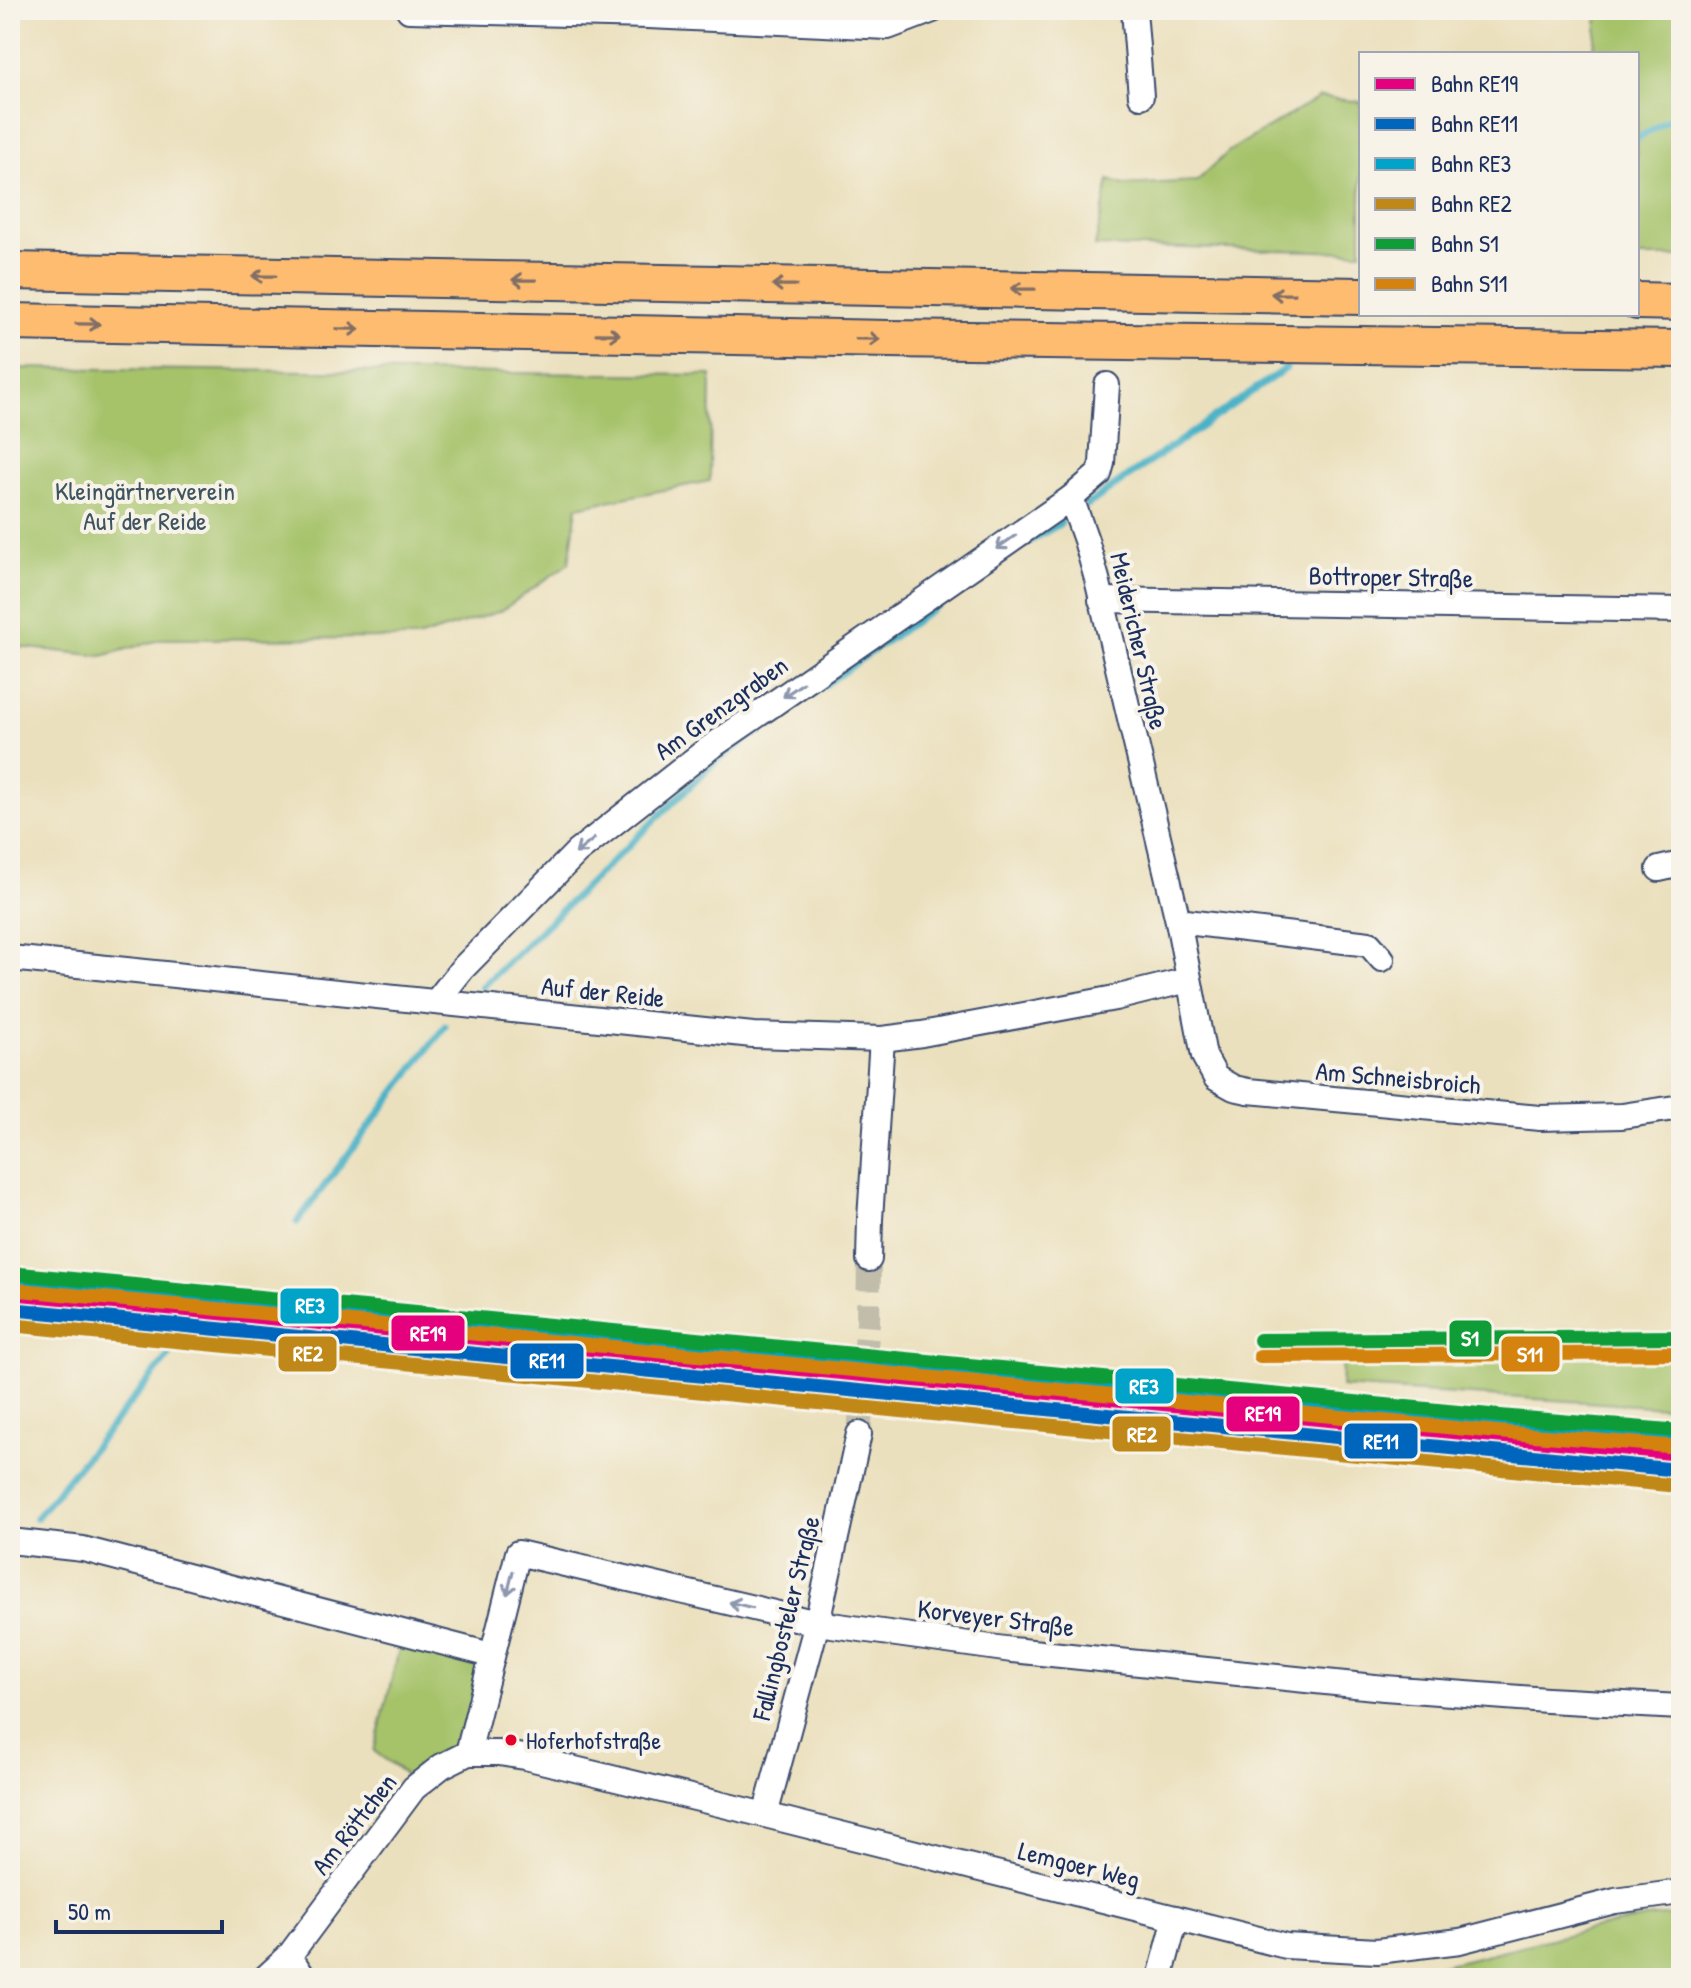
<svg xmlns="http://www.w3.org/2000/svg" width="1691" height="1988" font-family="'Patrick Hand',sans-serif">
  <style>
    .green { fill: #a6c36a; stroke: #607964; stroke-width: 2 }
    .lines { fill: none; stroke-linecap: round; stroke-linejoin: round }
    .stream { stroke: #47b1c6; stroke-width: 7 }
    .minor-tunnel { stroke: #c1bdaa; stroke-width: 24; stroke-dasharray: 24 12; stroke-linecap: butt }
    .minor-casing { stroke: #3a4a6c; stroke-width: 28 }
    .highway-casing { stroke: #3a4a6c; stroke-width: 40 }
    .minor { stroke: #fff; stroke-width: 24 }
    .highway { stroke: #fdbc70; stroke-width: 36 }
    .rail-1-casing { stroke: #f7f3e8; stroke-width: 20 }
    .rail-2-casing { stroke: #f7f3e8; stroke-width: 20 }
    .rail-3-casing { stroke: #f7f3e8; stroke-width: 20 }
    .rail-4-casing { stroke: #f7f3e8; stroke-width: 20 }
    .rail-5-casing { stroke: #f7f3e8; stroke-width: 20 }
    .rail-6-casing { stroke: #f7f3e8; stroke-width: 20 }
    .rail-1 { stroke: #e5007d; stroke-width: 14 }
    .rail-2 { stroke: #0065bd; stroke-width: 14 }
    .rail-3 { stroke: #01a3c8; stroke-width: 14 }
    .rail-4 { stroke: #c08818; stroke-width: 14 }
    .rail-5 { stroke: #109c37; stroke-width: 14 }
    .rail-6 { stroke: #d3830e; stroke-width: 14 }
    .oneway { stroke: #816e66 }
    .oneway2 { stroke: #8d97ae }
    .bus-dot { fill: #e4002b; stroke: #f7f3e8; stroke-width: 3 }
    .labels { text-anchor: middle; stroke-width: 8; stroke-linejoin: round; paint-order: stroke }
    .bus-label { font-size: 24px; fill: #1b2f5e; stroke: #f7f3e8; text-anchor: start }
    .park-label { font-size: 26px; fill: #3e5461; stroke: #f7f3e8 }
    .street-label { font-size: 26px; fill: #1b2f5e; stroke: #f7f3e8 }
    .line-badge { stroke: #f7f3e8; stroke-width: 3 }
    .badge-label { font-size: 22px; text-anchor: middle; font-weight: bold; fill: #fff }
  </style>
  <rect width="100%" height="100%" fill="#f7f3e8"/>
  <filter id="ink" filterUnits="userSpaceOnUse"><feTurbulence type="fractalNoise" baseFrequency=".0125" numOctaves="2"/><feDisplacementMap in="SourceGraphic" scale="16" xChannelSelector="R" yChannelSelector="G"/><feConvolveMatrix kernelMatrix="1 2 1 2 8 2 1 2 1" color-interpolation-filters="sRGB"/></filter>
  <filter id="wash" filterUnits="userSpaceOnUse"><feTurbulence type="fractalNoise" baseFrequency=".006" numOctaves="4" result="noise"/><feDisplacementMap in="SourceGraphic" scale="32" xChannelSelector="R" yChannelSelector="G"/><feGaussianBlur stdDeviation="1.8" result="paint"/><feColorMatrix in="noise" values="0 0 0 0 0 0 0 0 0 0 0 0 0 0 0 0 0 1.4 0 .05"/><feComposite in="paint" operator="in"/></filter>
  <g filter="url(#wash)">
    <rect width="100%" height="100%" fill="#ebe0bd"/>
    <!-- green -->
    <g class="green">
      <path d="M 1599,10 L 1681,10 L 1681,257 L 1637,257 L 1637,54 L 1593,54 Z"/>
      <path d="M 1320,97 L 1361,102 L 1361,252 L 1095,246 L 1109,180 L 1124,185 L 1197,181 L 1229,151 Z"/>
      <path d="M 10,368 L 711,375 L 710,481 L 577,507 L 569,563 L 501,611 L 417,638 L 163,639 L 102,656 L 10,646 Z"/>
      <path d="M 1343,1353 L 1681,1353 L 1681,1408 L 1341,1387 Z"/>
      <path d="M 403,1633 L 491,1655 L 468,1753 L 414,1788 L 402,1772 L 374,1751 Z"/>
      <path d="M 1681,1914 L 1681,1978 L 1351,1978 L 1353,1975 L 1413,1970 L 1444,1965 L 1587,1930 L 1646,1918 Z"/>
    </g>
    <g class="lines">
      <!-- stream -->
      <g class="stream">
        <path d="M 1637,139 L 1681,112"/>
        <path d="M 1087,505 L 1286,368"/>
        <path d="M 1025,544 L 1061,523"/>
        <path d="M 482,987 L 714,763 L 949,597"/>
        <path d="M 297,1222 L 445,1026"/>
        <path d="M 36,1518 L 181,1341"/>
      </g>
    </g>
  </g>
  <g filter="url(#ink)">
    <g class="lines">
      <!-- minor-tunnel -->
      <path class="minor-tunnel" d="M 859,1434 L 868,1322 L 869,1259"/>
      <defs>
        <g id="minor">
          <path d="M 409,10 L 648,16 L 888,27 L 933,10"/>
          <path d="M 1134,10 L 1141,96"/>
          <path d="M 1107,385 L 1102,463 L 1099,474 L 1071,498 L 1086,540 L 1097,579 L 1178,921 L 1204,1056 L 1216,1078 L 1234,1088 L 1248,1091 L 1540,1118 L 1622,1116 L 1681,1107"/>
          <path d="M 1101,600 L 1681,610"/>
          <path d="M 1659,869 L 1681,864"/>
          <path d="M 1178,921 L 1369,944 L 1382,959"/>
          <path d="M 10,958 L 753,1035 L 882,1039 L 922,1034 L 1115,998 L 1188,980"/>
          <path d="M 436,1002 L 462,969 L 577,852 L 708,749 L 1071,498"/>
          <path d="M 869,1259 L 870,1219 L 882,1039"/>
          <path d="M 10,1541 L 83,1549 L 491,1655"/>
          <path d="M 468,1753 L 518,1553 L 817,1623 L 1012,1650 L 1384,1688 L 1547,1700 L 1681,1707"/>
          <path d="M 765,1815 L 817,1623 L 859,1434"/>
          <path d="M 289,1956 L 304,1978"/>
          <path d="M 265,1978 L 289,1956 L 414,1788 L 442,1766 L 468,1753 L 499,1753 L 525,1757 L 765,1815 L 1286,1946 L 1377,1951 L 1460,1941 L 1615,1901 L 1681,1892"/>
          <path d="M 1160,1978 L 1176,1918"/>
        </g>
        <g id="highway">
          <path d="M 10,271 L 1361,296"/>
          <path d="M 1637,301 L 1681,302"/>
          <path d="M 10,322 L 889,339 L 1681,349"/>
        </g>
      </defs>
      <!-- minor casing -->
      <use href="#minor" class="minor-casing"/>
      <!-- highway casing -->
      <use href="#highway" class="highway-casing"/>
      <!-- minor -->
      <use href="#minor" class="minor"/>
      <!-- highway -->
      <use href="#highway" class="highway"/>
      <defs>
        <path id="rail-1" d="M 10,1293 L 1681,1454"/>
        <path id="rail-2" d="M 10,1309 L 1679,1470"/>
        <path id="rail-3" d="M 12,1277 L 1681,1438"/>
        <path id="rail-4" d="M 10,1325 L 1678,1486"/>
        <g id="rail-5">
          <path d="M 10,1273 L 1500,1416 L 1681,1431"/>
          <path d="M 1260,1340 L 1681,1337"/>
        </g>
        <g id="rail-6">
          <path d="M 10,1289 L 1498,1432 L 1680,1447"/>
          <path d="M 1260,1356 L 1681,1353"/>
        </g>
      </defs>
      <!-- rail-1 casing -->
      <use href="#rail-1" class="rail-1-casing"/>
      <!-- rail-2 casing -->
      <use href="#rail-2" class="rail-2-casing"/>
      <!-- rail-3 casing -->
      <use href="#rail-3" class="rail-3-casing"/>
      <!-- rail-4 casing -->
      <use href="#rail-4" class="rail-4-casing"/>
      <!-- rail-5 casing -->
      <use href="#rail-5" class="rail-5-casing"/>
      <!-- rail-6 casing -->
      <use href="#rail-6" class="rail-6-casing"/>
      <!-- rail-1 -->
      <use href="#rail-1" class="rail-1"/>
      <!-- rail-2 -->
      <use href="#rail-2" class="rail-2"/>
      <!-- rail-3 -->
      <use href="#rail-3" class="rail-3"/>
      <!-- rail-4 -->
      <use href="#rail-4" class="rail-4"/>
      <!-- rail-5 -->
      <use href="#rail-5" class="rail-5"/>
      <!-- rail-6 -->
      <use href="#rail-6" class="rail-6"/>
    </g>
    <!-- one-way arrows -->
    <defs><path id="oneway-shaft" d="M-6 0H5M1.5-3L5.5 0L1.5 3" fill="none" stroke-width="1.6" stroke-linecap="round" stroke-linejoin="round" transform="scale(2)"/></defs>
    <g class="oneway">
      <use href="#oneway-shaft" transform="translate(264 276) rotate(-179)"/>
      <use href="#oneway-shaft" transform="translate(524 280) rotate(-179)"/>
      <use href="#oneway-shaft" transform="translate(784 285) rotate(-179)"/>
      <use href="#oneway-shaft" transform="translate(1023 289) rotate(-179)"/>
      <use href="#oneway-shaft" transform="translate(1283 294) rotate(-179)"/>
      <use href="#oneway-shaft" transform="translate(88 324) rotate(1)"/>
      <use href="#oneway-shaft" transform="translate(348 329) rotate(1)"/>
      <use href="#oneway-shaft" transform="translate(608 334) rotate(1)"/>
      <use href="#oneway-shaft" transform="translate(868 339) rotate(1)"/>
    </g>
    <g class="oneway2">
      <use href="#oneway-shaft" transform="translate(1006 542) rotate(145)"/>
      <use href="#oneway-shaft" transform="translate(793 690) rotate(145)"/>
      <use href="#oneway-shaft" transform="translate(585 846) rotate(141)"/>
      <use href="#oneway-shaft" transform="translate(510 1583) rotate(104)"/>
      <use href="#oneway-shaft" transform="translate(741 1605) rotate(-167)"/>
    </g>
  </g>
  <!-- markers -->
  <circle class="bus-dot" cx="511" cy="1740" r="7"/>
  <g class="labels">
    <!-- bus labels -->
    <g class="bus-label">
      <text x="526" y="1749">Hoferhofstraße</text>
    </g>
    <!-- park labels -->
    <g class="park-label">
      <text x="145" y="500">Kleingärtnerverein<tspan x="145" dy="30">Auf der Reide</tspan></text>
    </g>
    <!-- street labels -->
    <g class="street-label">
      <text transform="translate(1391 577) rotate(1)" y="9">Bottroper Straße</text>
      <text transform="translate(1139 641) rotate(77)" y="9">Meidericher Straße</text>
      <text transform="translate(721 708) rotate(-36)" y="9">Am Grenzgraben</text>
      <text transform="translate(603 992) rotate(6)" y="9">Auf der Reide</text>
      <text transform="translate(1398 1078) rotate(5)" y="9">Am Schneisbroich</text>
      <text transform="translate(786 1618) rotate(-76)" y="9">Fallingbosteler Straße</text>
      <text transform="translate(996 1618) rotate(7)" y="9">Korveyer Straße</text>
      <text transform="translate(354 1824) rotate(-52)" y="9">Am Röttchen</text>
      <text transform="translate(1079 1865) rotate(14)" y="9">Lemgoer Weg</text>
    </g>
  </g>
  <g class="line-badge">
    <rect x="279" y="1287" width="61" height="38" rx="8" fill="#01a3c8"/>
    <rect x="390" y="1314" width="76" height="38" rx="8" fill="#e5007d"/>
    <rect x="1448" y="1319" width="45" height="39" rx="8" fill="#109c37"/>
    <rect x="277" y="1335" width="61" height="38" rx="8" fill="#c08818"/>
    <rect x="1500" y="1335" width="61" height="38" rx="8" fill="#d3830e"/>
    <rect x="509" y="1342" width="76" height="38" rx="8" fill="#0065bd"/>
    <rect x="1114" y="1367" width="61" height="38" rx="8" fill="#01a3c8"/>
    <rect x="1225" y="1395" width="76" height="38" rx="8" fill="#e5007d"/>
    <rect x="1111" y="1415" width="61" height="38" rx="8" fill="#c08818"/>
    <rect x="1343" y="1422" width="76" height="38" rx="8" fill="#0065bd"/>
  </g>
  <g class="badge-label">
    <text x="310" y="1313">RE3</text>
    <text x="428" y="1341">RE19</text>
    <text x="1470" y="1346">S1</text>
    <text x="308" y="1361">RE2</text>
    <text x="1530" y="1362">S11</text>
    <text x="547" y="1368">RE11</text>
    <text x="1144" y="1394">RE3</text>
    <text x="1263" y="1421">RE19</text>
    <text x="1142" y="1442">RE2</text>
    <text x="1381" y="1449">RE11</text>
  </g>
  <!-- margin -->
  <rect width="1691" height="1988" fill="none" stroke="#f7f3e8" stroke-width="40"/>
  <!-- legend -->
  <rect x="1359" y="52" width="280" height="264" fill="#f7f3e8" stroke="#9fa5b1" stroke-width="2"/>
  <rect x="1375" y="78" width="40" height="12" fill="#e5007d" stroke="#9fa5b1" stroke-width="2"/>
  <text x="1431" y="92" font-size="24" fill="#1b2f5e">Bahn RE19</text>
  <rect x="1375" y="118" width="40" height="12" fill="#0065bd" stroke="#9fa5b1" stroke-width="2"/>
  <text x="1431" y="132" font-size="24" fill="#1b2f5e">Bahn RE11</text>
  <rect x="1375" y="158" width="40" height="12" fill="#01a3c8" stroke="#9fa5b1" stroke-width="2"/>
  <text x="1431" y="172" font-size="24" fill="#1b2f5e">Bahn RE3</text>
  <rect x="1375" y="198" width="40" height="12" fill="#c08818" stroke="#9fa5b1" stroke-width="2"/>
  <text x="1431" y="212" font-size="24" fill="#1b2f5e">Bahn RE2</text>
  <rect x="1375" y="238" width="40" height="12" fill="#109c37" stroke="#9fa5b1" stroke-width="2"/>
  <text x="1431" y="252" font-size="24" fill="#1b2f5e">Bahn S1</text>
  <rect x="1375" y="278" width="40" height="12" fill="#d3830e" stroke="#9fa5b1" stroke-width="2"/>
  <text x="1431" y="292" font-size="24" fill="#1b2f5e">Bahn S11</text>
  <!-- scale -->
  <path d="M56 1920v12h166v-12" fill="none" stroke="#1b2f5e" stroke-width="4"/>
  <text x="68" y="1920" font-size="24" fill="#1b2f5e" stroke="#f7f3e8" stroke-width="6" paint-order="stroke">50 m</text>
</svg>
